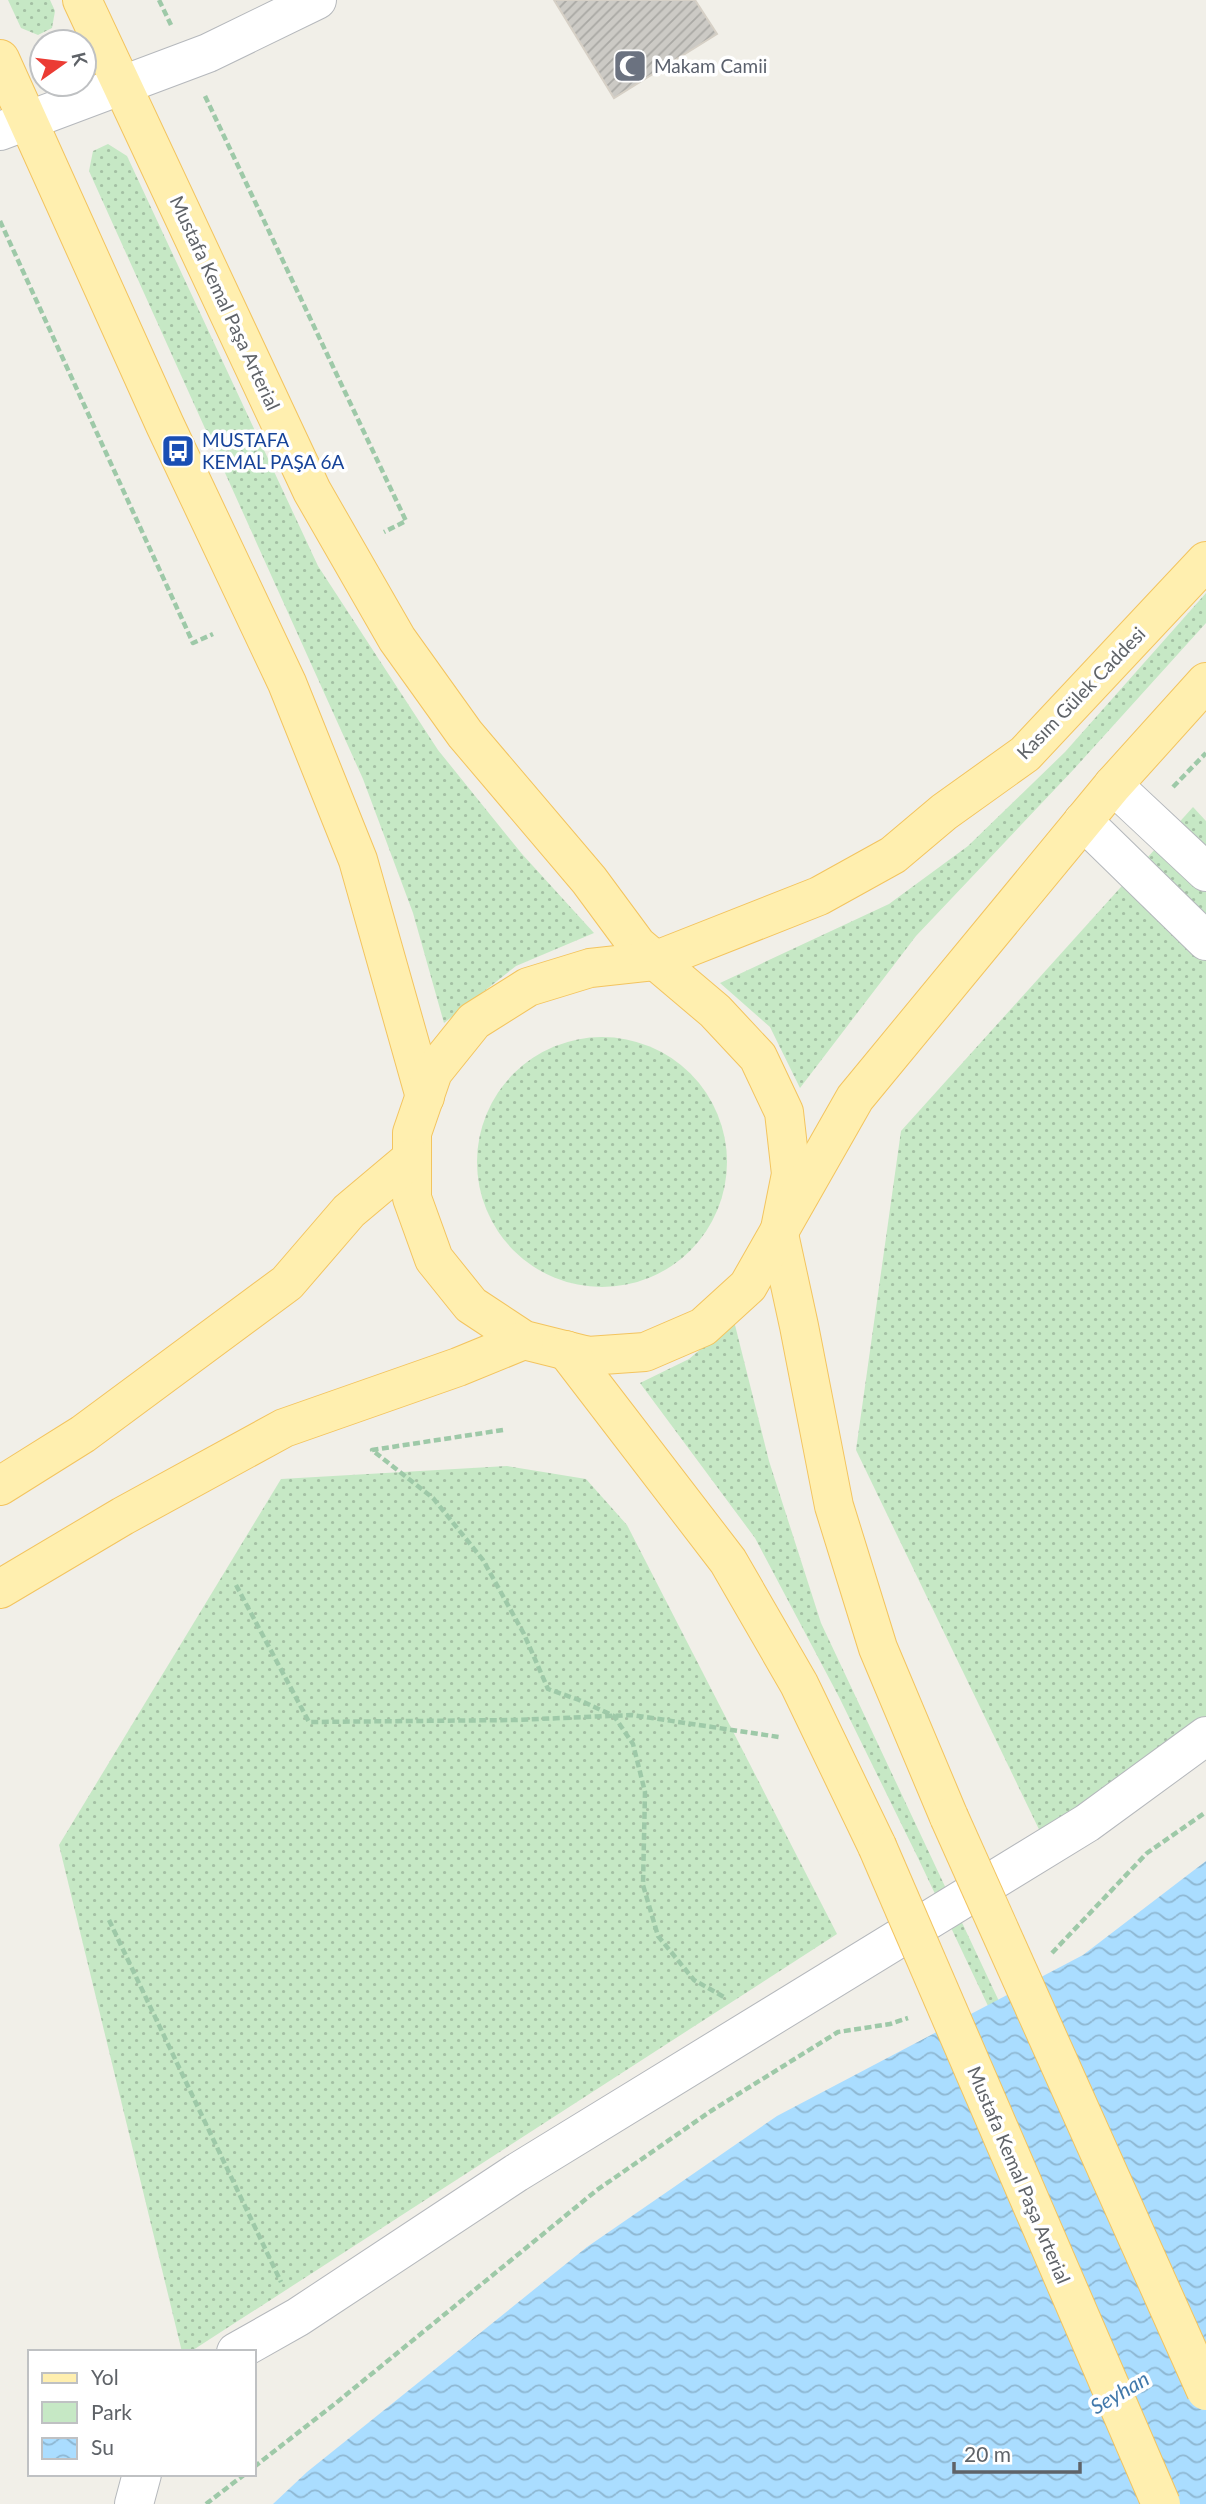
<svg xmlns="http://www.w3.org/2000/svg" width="1206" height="2504" font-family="Lato,sans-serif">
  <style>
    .green { fill: url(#green-dots) }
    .water { fill: url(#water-waves) }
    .building { fill: url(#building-hatch); stroke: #d6d0c6; stroke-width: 2 }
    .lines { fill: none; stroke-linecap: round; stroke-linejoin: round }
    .minor-casing { stroke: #b5b8bc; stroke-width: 40 }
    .major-casing { stroke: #f3c45f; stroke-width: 40 }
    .path { stroke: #9ec9a8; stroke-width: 4.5; stroke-dasharray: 7 3.5; stroke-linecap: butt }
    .minor { stroke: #fff; stroke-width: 38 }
    .major { stroke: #ffefaf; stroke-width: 38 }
    .major-bridge-casing { stroke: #f3c45f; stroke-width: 40; stroke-linecap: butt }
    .major-bridge { stroke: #ffefaf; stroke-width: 38 }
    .labels { text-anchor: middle; stroke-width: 7; stroke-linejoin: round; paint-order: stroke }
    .worship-label { font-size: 19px; fill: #5b616d; stroke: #fff; text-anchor: start }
    .street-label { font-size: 19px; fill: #5f6368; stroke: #fff }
    .transit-label { font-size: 19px; fill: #164399; stroke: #fff; text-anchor: start }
    .water-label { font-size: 21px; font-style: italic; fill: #4178ab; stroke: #fff }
  </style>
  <defs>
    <pattern id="green-dots" width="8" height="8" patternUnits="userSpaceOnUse" patternTransform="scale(1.75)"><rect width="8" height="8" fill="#c6e8c5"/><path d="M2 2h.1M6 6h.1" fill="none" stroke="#a4c0a4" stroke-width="1.8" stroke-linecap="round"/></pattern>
    <pattern id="water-waves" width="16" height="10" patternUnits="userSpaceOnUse" patternTransform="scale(1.75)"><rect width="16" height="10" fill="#adf"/><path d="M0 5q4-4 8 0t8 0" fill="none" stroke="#8eb7d2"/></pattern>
    <pattern id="building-hatch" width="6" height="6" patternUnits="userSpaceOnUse" patternTransform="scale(1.75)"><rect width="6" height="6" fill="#cccac5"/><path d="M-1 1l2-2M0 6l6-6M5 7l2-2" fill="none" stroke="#a9a8a4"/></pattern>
  </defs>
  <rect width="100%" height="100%" fill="#f1efe8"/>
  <!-- green -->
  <g class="green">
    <path d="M 8,0 L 50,0 L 55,11 L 52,28 L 38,35 L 21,28 Z"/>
    <path d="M 108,144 L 127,156 L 318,566 L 438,750 L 522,854 L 594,933 L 516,966 L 444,1023 L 413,913 L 363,779 L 89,171 L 93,151 Z"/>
    <path d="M 1206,593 L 1206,623 L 1074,769 L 916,936 L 800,1088 L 770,1027 L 720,983 L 889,904 L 968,846 L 1065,752 Z"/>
    <path d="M 1193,807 L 1206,821 L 1206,1734 L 1048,1848 L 856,1450 L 901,1131 Z"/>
    <circle cx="602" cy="1162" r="125"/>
    <path d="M 734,1321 L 769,1461 L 821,1623 L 1206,2441 L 1206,2467 L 919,1860 L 839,1697 L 755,1538 L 640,1383 L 689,1359 Z"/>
    <path d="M 507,1466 L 586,1479 L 627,1525 L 837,1934 L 190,2352 L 182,2352 L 59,1845 L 281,1479 Z"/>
  </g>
  <!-- water -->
  <path class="water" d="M 1206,1861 L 1206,2504 L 273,2504 L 307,2472 L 587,2247 L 777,2116 L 1083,1955 Z"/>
  <!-- building -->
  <path class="building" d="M 554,0 L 695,0 L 717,34 L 614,98 Z"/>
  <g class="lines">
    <defs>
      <g id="minor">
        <path d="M 0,131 L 208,53 L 317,0"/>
        <path d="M 1113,785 L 1206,872"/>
        <path d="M 1083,821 L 1206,941"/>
        <path d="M 236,2352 L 298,2317 L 516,2173 L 1087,1823 L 1206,1736"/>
        <path d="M 134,2504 L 142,2474"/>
      </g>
      <g id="major">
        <path d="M 82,0 L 312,491 L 397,639 L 465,734 L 589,880 L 637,945 L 715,1011 L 758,1057 L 784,1112 L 791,1174 L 779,1234 L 799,1326 L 834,1506 L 878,1648 L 949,1817"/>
        <path d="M 0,59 L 165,425 L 287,683 L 358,860 L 425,1097"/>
        <path d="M 1206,561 L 1025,754 L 944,812 L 893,855 L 819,896 L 654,961 L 590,968 L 528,987 L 474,1021 L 433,1072 L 412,1133 L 412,1198 L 434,1259 L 471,1305 L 524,1340 L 588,1356 L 645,1352 L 703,1327 L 748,1286 L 855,1098 L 1113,785 L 1206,682"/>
        <path d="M 566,1350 L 728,1561 L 799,1684 L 877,1846"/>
        <path d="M 0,1486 L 83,1434 L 287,1283 L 349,1211 L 412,1158"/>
        <path d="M 0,1589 L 123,1516 L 284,1428 L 458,1367 L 524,1340"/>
      </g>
    </defs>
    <!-- minor casing -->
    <use href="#minor" class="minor-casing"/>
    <!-- major casing -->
    <use href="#major" class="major-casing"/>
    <!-- path -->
    <g class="path">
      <path d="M 159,0 L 171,25"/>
      <path d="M 205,96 L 406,521 L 384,532"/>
      <path d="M 0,221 L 193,643 L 213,634"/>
      <path d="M 1173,787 L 1206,753"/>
      <path d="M 503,1430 L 372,1450 L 433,1498 L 483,1560 L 524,1634 L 548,1689 L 579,1700 L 614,1716 L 633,1744 L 645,1792 L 643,1885 L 658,1936 L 694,1980 L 724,1997"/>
      <path d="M 236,1585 L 309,1722 L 515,1720 L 632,1715 L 779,1737"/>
      <path d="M 109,1920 L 281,2282"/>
      <path d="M 1052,1953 L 1147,1853 L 1206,1812"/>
      <path d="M 254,2467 L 336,2403 L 597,2190 L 711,2111 L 838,2032 L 890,2024 L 908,2018"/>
      <path d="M 206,2504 L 245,2474"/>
    </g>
    <!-- minor -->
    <use href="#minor" class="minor"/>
    <!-- major -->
    <use href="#major" class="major"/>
    <defs>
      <g id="major-bridge">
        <path d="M 949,1817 L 1206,2391"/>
        <path d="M 877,1846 L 1161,2504"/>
      </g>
    </defs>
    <!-- major-bridge casing -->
    <use href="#major-bridge" class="major-bridge-casing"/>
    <!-- major-bridge -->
    <use href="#major-bridge" class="major-bridge"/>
  </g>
  <!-- icons -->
  <defs>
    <symbol id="mosque-square" viewBox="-11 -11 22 22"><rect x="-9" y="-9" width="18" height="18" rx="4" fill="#6b7280" stroke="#fff"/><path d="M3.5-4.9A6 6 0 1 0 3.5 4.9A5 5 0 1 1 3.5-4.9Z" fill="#fff"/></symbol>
    <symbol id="bus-square" viewBox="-11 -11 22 22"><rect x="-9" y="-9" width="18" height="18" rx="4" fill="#1a4fb4" stroke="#fff"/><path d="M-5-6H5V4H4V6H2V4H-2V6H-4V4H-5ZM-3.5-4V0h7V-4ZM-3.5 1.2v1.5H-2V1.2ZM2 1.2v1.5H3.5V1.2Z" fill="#fff"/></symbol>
  </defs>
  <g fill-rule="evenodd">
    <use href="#mosque-square" x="611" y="47" width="38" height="38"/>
    <use href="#bus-square" x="159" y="432" width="38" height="38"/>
  </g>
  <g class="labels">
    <!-- worship labels -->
    <g class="worship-label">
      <text x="654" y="73">Makam Camii</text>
    </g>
    <!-- street labels -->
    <g class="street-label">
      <text transform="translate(225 303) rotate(65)" y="7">Mustafa Kemal Paşa Arterial</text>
      <text transform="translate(1081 693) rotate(-46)" y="7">Kasım Gülek Caddesi</text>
      <text transform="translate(1019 2175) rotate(67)" y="7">Mustafa Kemal Paşa Arterial</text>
    </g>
    <!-- transit labels -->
    <g class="transit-label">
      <text x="202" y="447">MUSTAFA<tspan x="202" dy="22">KEMAL PAŞA 6A</tspan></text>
    </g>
    <!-- water labels -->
    <g class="water-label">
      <text transform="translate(1120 2393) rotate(-30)" y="7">Seyhan</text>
    </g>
  </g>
  <!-- legend -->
  <rect x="28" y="2350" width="228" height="126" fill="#ffffff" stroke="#bfc1c3" stroke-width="2"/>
  <rect x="42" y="2373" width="35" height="10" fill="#ffefaf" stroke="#bfc1c3" stroke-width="2"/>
  <text x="91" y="2385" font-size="21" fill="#5f6368">Yol</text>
  <rect x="42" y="2402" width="35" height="21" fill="#c6e8c5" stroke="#bfc1c3" stroke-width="2"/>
  <text x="91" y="2420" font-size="21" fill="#5f6368">Park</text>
  <rect x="42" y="2438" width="35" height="21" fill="url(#water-waves)" stroke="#bfc1c3" stroke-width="2"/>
  <text x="91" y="2455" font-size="21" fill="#5f6368">Su</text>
  <!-- north arrow -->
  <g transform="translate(63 63) rotate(76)"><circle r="33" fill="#ffffff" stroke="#bfc1c3" stroke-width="2"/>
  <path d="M0-5L12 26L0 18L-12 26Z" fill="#eb3c34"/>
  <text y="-10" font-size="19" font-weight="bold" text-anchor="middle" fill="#5f6368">K</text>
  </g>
  <!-- scale -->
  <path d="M954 2462v10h126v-10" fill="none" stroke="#5f6368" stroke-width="3.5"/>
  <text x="964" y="2462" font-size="21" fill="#5f6368" stroke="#ffffff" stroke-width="5" paint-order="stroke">20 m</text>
</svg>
